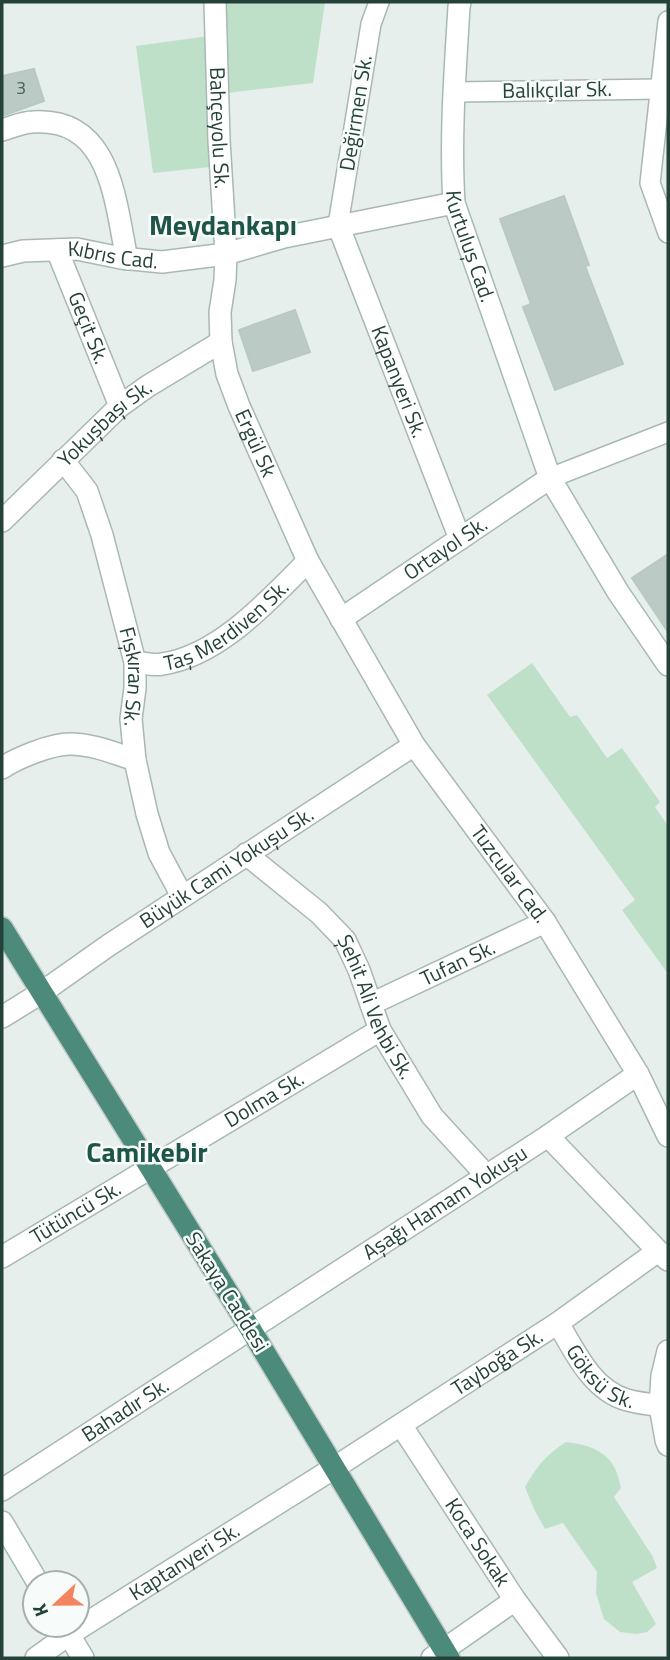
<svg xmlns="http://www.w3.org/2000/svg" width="670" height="1660" font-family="'Titillium Web',sans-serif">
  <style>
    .green { fill: #bfe0c8 }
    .building { fill: #bbcac4; stroke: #b8c9c2; stroke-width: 2 }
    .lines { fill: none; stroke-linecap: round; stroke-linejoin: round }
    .pedestrian-casing { stroke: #a8b8b2; stroke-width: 22 }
    .minor-casing { stroke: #a8b8b2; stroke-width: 24 }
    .tertiary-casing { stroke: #a8b8b2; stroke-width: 24 }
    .secondary-casing { stroke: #a4bbb3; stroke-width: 24 }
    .trunk-casing { stroke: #c2cac8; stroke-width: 24 }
    .pedestrian { stroke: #fff; stroke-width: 19 }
    .minor { stroke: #fff; stroke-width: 21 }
    .tertiary { stroke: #fff; stroke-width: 21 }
    .secondary { stroke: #fff; stroke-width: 21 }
    .trunk { stroke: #4c8a7c; stroke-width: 21 }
    .labels { text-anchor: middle; stroke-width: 5; stroke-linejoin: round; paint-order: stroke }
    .number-label { font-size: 18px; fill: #4a645c }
    .street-label { font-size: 21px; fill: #24423a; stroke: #f7fbf9 }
    .district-label { font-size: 28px; font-weight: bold; fill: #1f5548; stroke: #f7fbf9 }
  </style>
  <rect width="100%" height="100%" fill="#e6efeb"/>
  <!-- green -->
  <g class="green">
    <path d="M 215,2 L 325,2 L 313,83 L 218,94 L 220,166 L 153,173 L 136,46 L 216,35 Z"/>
    <path d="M 532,663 L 570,717 L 577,715 L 607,758 L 622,748 L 660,802 L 655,807 L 668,826 L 668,974 L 622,910 L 635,900 L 487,695 Z"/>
    <path d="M 566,1442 C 584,1444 605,1449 614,1467 C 618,1473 619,1481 621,1488 L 614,1497 L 653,1557 L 657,1568 L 632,1582 L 656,1624 L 647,1632 L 636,1634 L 620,1632 L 604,1619 L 596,1593 L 597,1572 L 563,1523 L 545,1529 L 534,1509 L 525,1487 C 537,1466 546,1455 566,1442 Z"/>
  </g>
  <!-- building -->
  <g class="building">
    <path d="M 34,69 L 44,101 L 2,116 L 2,76 Z"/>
    <path d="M 564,196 L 589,265 L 585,266 L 623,364 L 555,390 L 523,307 L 531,304 L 500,219 Z"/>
    <path d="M 295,310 L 310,352 L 253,371 L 239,330 Z"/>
    <path d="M 668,554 L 668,632 L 632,578 Z"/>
  </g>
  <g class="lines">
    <defs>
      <g id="pedestrian">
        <path d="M 668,21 L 650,183 L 668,233"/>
        <path d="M 454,92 L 660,89"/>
        <path d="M 338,225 L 371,24 L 379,2"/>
        <path d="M 550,478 L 668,432"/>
      </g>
      <g id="minor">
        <path d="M 2,130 C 12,127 23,122 33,122 C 112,117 115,203 127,259"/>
        <path id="s1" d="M 338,225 L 460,539"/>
        <path id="s2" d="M 57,250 L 120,406"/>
        <path id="s3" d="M 63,460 L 87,491 L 102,535 L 135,662 L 135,688 L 131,719 L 135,760 L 147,814 L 159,853 L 182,896"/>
        <path id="s4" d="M 2,521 L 120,406 L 148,386 L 221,342"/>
        <path id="s5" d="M 341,619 L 550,478"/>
        <path id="s6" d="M 135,662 C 144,663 154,666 162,664 C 219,656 269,600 308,561"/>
        <path d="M 2,768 C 17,758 51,744 70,744 C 92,744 114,753 135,760"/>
        <path id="s7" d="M 246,854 L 319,913 L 345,940 L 359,970 L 380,1030 L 432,1116 L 487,1176"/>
        <path id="s8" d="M 41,993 L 109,945 L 414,745"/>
        <path id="s9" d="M 371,1004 L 545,922"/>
        <path d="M 548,1136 L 658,1251 L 668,1260"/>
        <path id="s10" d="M 2,1257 L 380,1030"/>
        <path id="s11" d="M 558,1323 C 575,1352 592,1390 627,1400 C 638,1403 649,1404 660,1406"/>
        <path id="s12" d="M 401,1425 L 515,1600 L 558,1658"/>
        <path id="s13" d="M 2,1490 L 548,1136 L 638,1074"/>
        <path id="s14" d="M 36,1658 L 68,1635 L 334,1468 L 558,1323 L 658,1251"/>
        <path d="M 432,1658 L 515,1600"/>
      </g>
      <g id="tertiary">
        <path id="s15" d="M 215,2 L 219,140 L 226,254 L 225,280 L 220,312 L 221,342 L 227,374 L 239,406 L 308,561 L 414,745 L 545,922 L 638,1074 L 668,1136"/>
        <path id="s16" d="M 2,256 L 23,251 L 77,249 L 121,258 L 162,262 L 226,254 L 284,237 L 454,203"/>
        <path d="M 2,1017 L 41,993"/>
        <path d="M 668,1351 L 662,1376 L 660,1406 L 666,1440 L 668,1445"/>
      </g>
      <g id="secondary">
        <path id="s17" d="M 460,2 L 459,7 C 455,72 450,138 454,203 L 550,478 L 618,592 L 668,665"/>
        <path d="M 2,1522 L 38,1583"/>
        <path d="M 63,1625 L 83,1658"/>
      </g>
      <path id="trunk" d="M 2,928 L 251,1330 L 449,1658"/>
    </defs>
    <!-- pedestrian casing -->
    <use href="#pedestrian" class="pedestrian-casing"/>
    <!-- minor casing -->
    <use href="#minor" class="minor-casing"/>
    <!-- tertiary casing -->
    <use href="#tertiary" class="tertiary-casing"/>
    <!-- secondary casing -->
    <use href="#secondary" class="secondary-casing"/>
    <!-- trunk casing -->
    <use href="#trunk" class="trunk-casing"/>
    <!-- pedestrian -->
    <use href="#pedestrian" class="pedestrian"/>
    <!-- minor -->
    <use href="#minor" class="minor"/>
    <!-- tertiary -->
    <use href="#tertiary" class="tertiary"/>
    <!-- secondary -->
    <use href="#secondary" class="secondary"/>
    <!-- trunk -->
    <use href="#trunk" class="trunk"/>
  </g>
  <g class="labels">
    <!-- number labels -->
    <g class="number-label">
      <text x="21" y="94">3</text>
    </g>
    <!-- street labels -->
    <g class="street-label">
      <text transform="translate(557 90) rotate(-1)" y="7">Balıkçılar Sk.</text>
      <text transform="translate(356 113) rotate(-81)" y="7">Değirmen Sk.</text>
      <text dy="7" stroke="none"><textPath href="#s15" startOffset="126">Bahçeyolu Sk.</textPath></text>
      <text dy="7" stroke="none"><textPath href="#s17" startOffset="247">Kurtuluş Cad.</textPath></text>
      <text dy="7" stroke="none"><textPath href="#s16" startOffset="112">Kıbrıs Cad.</textPath></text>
      <text dy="7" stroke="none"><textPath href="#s2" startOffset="84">Geçit Sk.</textPath></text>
      <text dy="7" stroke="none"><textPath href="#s1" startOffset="168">Kapanyeri Sk.</textPath></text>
      <text dy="7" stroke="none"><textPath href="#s4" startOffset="142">Yokuşbaşı Sk.</textPath></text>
      <text dy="7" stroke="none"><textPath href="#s15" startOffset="448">Ergül Sk</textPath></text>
      <text dy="7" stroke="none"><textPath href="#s5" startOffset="126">Ortayol Sk.</textPath></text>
      <text dy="7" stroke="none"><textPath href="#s6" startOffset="103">Taş Merdiven Sk.</textPath></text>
      <text dy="7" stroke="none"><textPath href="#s3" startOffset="231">Fışkıran Sk.</textPath></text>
      <text dy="7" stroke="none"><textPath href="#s8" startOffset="224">Büyük Cami Yokuşu Sk.</textPath></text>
      <text dy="7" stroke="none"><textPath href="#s15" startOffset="950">Tuzcular Cad.</textPath></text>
      <text dy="7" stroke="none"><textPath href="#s9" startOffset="96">Tufan Sk.</textPath></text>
      <text dy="7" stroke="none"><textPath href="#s7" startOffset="205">Şehit Ali Vehbi Sk.</textPath></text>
      <text dy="7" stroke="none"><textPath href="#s10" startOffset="306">Dolma Sk.</textPath></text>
      <text dy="7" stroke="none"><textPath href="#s13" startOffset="528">Aşağı Hamam Yokuşu</textPath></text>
      <text dy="7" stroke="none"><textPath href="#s10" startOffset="86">Tütüncü Sk.</textPath></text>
      <text transform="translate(227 1292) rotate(58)" y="7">Sakaya Caddesi</text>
      <text dy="7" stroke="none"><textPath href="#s14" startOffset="548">Tayboğa Sk.</textPath></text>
      <text dy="7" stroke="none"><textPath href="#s11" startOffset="70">Göksü Sk.</textPath></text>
      <text dy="7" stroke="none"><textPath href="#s13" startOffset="147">Bahadır Sk.</textPath></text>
      <text dy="7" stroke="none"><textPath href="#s12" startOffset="140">Koca Sokak</textPath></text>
      <text dy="7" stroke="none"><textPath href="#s14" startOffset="177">Kaptanyeri Sk.</textPath></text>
    </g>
    <!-- district labels -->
    <g class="district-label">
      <text x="223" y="235">Meydankapı</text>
      <text x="147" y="1162">Camikebir</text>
    </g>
  </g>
  <!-- border -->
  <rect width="670" height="1660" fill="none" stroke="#24423a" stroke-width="7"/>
  <!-- north arrow -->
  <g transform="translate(56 1604) rotate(248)"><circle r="33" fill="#f7fbf9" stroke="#a3b1ad" stroke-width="2"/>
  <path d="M0-5L12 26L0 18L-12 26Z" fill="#f4845f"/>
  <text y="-10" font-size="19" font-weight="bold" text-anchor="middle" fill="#24423a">K</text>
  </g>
</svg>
